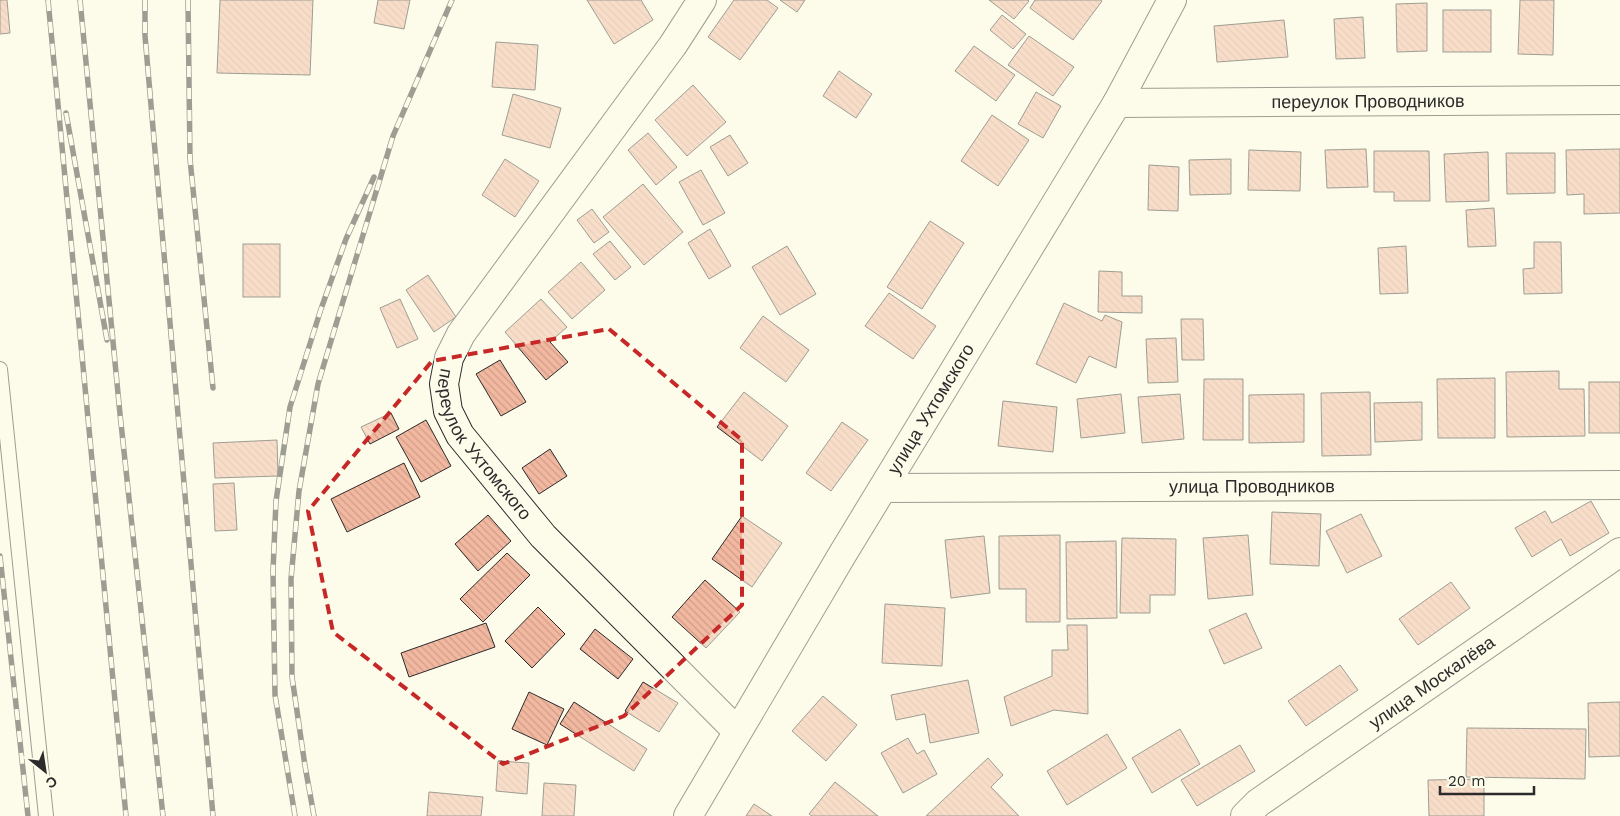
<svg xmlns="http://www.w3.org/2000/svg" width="1620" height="816" font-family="'Work Sans',sans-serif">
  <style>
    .building { fill: url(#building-back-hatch); stroke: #2b2b2b }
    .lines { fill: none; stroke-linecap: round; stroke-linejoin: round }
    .service-casing { stroke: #2b2b2b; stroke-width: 16 }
    .minor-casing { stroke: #2b2b2b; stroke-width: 30 }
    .tertiary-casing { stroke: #2b2b2b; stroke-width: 30 }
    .service { stroke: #fdfbea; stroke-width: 14 }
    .minor { stroke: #fdfbea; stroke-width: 28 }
    .tertiary { stroke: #fdfbea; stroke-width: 28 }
    .rail-casing { stroke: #2b2b2b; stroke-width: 5.5 }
    .rail { stroke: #fdfbea; stroke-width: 4; stroke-dasharray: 11; stroke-linecap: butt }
    .marked { fill: none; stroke: #c62828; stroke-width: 4; stroke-dasharray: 10 6; stroke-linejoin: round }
    .labels { text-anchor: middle; stroke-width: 4; stroke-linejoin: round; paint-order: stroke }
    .street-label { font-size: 18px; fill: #2b2b2b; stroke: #fdfbea }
  </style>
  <defs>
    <pattern id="building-back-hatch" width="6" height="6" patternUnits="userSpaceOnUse" patternTransform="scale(1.25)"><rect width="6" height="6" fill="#f2b8a0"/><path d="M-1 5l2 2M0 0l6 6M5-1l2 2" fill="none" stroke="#d09e8a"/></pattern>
  </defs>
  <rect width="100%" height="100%" fill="#fdfbea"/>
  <!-- building -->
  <g class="building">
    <path d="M 0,0 L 7,0 L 10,33 L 0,34 Z"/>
    <path d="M 220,0 L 313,0 L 310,75 L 217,73 Z"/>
    <path d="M 378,0 L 410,0 L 404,29 L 374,23 Z"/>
    <path d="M 587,0 L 641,0 L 653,20 L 614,44 Z"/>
    <path d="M 734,0 L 767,0 L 778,8 L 740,60 L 708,37 Z"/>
    <path d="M 780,0 L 805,0 L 797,12 Z"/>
    <path d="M 989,0 L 1028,0 L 1029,1 L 1014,19 Z"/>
    <path d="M 1035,0 L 1100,0 L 1102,1 L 1073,40 L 1030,8 Z"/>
    <path d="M 1520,0 L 1554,0 L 1553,55 L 1518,54 Z"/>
    <path d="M 1427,3 L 1427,51 L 1397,52 L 1396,4 Z"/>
    <rect x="1443" y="10" width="48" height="42"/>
    <path d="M 1002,15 L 1026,34 L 1013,49 L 990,30 Z"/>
    <path d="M 1363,17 L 1365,58 L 1336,59 L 1334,19 Z"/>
    <path d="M 1284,20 L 1288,57 L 1217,62 L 1214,26 Z"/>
    <path d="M 1029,36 L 1074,67 L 1053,96 L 1008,65 Z"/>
    <path d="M 496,42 L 538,45 L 535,90 L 492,87 Z"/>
    <path d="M 974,46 L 1015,75 L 996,101 L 955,71 Z"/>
    <path d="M 839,71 L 872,94 L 856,118 L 823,96 Z"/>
    <path d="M 693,85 L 726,122 L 687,156 L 655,120 Z"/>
    <path d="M 1036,92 L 1061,106 L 1043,138 L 1018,124 Z"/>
    <path d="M 513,94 L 561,108 L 550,148 L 502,135 Z"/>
    <path d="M 992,115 L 1029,140 L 998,186 L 961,161 Z"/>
    <path d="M 648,133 L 677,167 L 656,185 L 628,150 Z"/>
    <path d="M 730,135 L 748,163 L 728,176 L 710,147 Z"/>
    <path d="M 1366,149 L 1368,187 L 1327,188 L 1325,150 Z"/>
    <path d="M 1620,149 L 1620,213 L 1584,214 L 1584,194 L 1567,195 L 1566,150 Z"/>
    <path d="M 1249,150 L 1301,152 L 1300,191 L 1248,190 Z"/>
    <path d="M 1374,151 L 1429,151 L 1430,201 L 1394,201 L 1394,192 L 1374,192 Z"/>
    <path d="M 1488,152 L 1489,201 L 1446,202 L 1444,154 Z"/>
    <path d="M 1506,153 L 1555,153 L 1555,193 L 1507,194 Z"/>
    <path d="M 505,159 L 539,181 L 515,217 L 482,195 Z"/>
    <path d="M 1231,159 L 1231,194 L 1190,195 L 1189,160 Z"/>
    <path d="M 1149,165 L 1179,167 L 1178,211 L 1148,210 Z"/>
    <path d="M 701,170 L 725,213 L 703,225 L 679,182 Z"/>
    <path d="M 643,184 L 683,232 L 644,265 L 603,217 Z"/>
    <path d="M 1494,208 L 1496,246 L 1468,247 L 1466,210 Z"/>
    <path d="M 592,209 L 609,232 L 594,243 L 577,220 Z"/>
    <path d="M 930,221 L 964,243 L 922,309 L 887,287 Z"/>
    <path d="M 710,229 L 731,266 L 709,279 L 688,243 Z"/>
    <path d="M 610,241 L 631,267 L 615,280 L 593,254 Z"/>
    <path d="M 1534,242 L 1561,242 L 1562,293 L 1524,294 L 1523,269 L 1534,268 Z"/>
    <rect x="243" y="244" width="37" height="53"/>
    <path d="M 787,246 L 816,294 L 780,315 L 752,267 Z"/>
    <path d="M 1406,246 L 1408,293 L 1380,294 L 1378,248 Z"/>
    <path d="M 581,262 L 605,290 L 572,319 L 548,292 Z"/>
    <path d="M 1099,271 L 1122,272 L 1122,296 L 1142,296 L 1142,313 L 1098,312 Z"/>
    <path d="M 428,275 L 456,317 L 434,332 L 406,290 Z"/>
    <path d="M 889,293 L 936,326 L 913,359 L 865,326 Z"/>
    <path d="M 400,299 L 418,339 L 397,348 L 380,308 Z"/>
    <path d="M 541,299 L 567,327 L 550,342 L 568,362 L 546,380 L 505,332 Z"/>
    <path d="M 1064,303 L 1102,321 L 1105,315 L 1122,322 L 1116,368 L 1089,356 L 1076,383 L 1036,364 Z"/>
    <path d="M 763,316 L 809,350 L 786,382 L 740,348 Z"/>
    <path d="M 1181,319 L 1203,319 L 1204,360 L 1182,360 Z"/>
    <path d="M 1176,338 L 1178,382 L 1148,383 L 1146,339 Z"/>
    <path d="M 500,360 L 526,402 L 501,416 L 476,374 Z"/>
    <path d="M 1559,371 L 1559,389 L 1584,389 L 1585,436 L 1507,437 L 1506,372 Z"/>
    <path d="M 1495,378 L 1495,438 L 1438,438 L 1437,379 Z"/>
    <path d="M 1204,379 L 1243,379 L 1243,440 L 1203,440 Z"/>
    <rect x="1589" y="382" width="31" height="51"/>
    <path d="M 744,392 L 788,426 L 762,461 L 717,427 Z"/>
    <path d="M 1370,392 L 1371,455 L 1322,456 L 1321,393 Z"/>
    <path d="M 1121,394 L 1125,433 L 1081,438 L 1077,399 Z"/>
    <path d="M 1180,394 L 1184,439 L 1142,443 L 1138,397 Z"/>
    <path d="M 1304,394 L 1304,442 L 1249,443 L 1249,395 Z"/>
    <path d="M 1003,401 L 1057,407 L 1053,452 L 998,446 Z"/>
    <path d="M 1422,402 L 1422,440 L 1375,442 L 1374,403 Z"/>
    <path d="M 391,413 L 399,429 L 370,444 L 361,427 Z"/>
    <path d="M 426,420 L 451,466 L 421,482 L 396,437 Z"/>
    <path d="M 842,422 L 868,440 L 831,491 L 806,473 Z"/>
    <path d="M 277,440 L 278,476 L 215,478 L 213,443 Z"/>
    <path d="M 550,449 L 567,476 L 539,494 L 522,468 Z"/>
    <path d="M 404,463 L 420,497 L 347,532 L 331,499 Z"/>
    <path d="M 234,483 L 237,530 L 215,531 L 213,484 Z"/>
    <path d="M 1591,501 L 1609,533 L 1570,556 L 1561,539 L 1532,557 L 1515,528 L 1545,511 L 1552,523 Z"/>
    <path d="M 1272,512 L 1321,514 L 1319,566 L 1270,564 Z"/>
    <path d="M 1361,514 L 1382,556 L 1347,573 L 1326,531 Z"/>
    <path d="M 488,515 L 511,541 L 478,571 L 455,544 Z"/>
    <path d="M 742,516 L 782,543 L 752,587 L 712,559 Z"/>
    <path d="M 1060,535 L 1060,622 L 1026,622 L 1026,589 L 999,589 L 999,536 Z"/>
    <path d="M 1248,535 L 1253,595 L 1208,599 L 1203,538 Z"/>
    <path d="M 984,536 L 990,593 L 951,598 L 945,540 Z"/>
    <path d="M 1122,538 L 1176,539 L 1175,595 L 1150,595 L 1150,613 L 1120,613 Z"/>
    <path d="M 1116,541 L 1117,618 L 1067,619 L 1066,542 Z"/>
    <path d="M 507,553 L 530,575 L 483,622 L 460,599 Z"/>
    <path d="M 705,580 L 740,612 L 706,648 L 672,617 Z"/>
    <path d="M 1451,582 L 1470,608 L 1418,645 L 1399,619 Z"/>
    <path d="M 885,604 L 945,608 L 942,666 L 882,663 Z"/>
    <path d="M 538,607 L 565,634 L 532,668 L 505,641 Z"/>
    <path d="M 1246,613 L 1262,648 L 1224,664 L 1209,630 Z"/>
    <path d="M 486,623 L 495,647 L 409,677 L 401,653 Z"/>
    <path d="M 1067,625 L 1087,625 L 1088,714 L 1054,710 L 1011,726 L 1004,697 L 1052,676 L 1052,650 L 1068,650 Z"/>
    <path d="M 595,629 L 633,659 L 618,679 L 580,649 Z"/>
    <path d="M 1340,665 L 1358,690 L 1306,726 L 1288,701 Z"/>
    <path d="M 968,680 L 979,733 L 930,743 L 925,714 L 896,720 L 891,695 Z"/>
    <path d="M 643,682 L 678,703 L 659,732 L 625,711 Z"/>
    <path d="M 529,692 L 564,709 L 547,745 L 512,729 Z"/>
    <path d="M 823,696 L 857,725 L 826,761 L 792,731 Z"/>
    <path d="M 574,702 L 647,749 L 634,771 L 560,724 Z"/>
    <path d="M 1620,702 L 1620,756 L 1589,757 L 1588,703 Z"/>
    <path d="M 1467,728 L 1586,729 L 1585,779 L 1466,777 Z"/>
    <path d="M 1180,729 L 1200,764 L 1152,793 L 1132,758 Z"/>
    <path d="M 1107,734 L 1127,768 L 1067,805 L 1047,771 Z"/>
    <path d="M 908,738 L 917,754 L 924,750 L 937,774 L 903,793 L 881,753 Z"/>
    <path d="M 1240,745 L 1255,771 L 1197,806 L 1181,780 Z"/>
    <path d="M 988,758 L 1003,775 L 991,787 L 1019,816 L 926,816 Z"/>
    <path d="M 498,761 L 529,763 L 527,794 L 496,791 Z"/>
    <path d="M 1484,779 L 1484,816 L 1429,816 L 1428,780 Z"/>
    <path d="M 835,782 L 878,816 L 812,816 L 809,814 Z"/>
    <path d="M 544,783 L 576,785 L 574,816 L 542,816 Z"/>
    <path d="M 429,792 L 483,797 L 481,816 L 427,816 Z"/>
    <path d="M 754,804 L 772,816 L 746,816 Z"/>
  </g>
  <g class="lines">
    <defs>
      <path id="service" d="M 0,369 L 46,816"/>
      <g id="minor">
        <path id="s1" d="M 702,0 L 673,45 L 461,334 L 449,358 L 444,384 L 448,411 L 460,435 L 543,536 L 737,731"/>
        <path id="s2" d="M 1117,103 L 1620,100"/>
        <path id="s3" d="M 884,488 L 1620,485"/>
        <path id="s4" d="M 1245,816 L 1258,803 L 1620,552"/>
      </g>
      <g id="tertiary">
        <path id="s5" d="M 688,816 L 842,555 L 1117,103 L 1172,0"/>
      </g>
    </defs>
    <!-- service casing -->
    <use href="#service" class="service-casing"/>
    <!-- minor casing -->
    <use href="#minor" class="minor-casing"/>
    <!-- tertiary casing -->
    <use href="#tertiary" class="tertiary-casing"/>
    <!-- service -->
    <use href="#service" class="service"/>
    <!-- minor -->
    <use href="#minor" class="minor"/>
    <!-- tertiary -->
    <use href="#tertiary" class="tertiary"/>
    <defs>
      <g id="rail">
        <path d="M 48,0 L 126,816"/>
        <path d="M 80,0 L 120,414 L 163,816"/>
        <path d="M 145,0 L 145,36 L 213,816"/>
        <path d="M 188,0 L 190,159 L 213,388"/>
        <path d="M 66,113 L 107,340"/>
        <path d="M 0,556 L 28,816"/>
        <path d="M 295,816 L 275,695 L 273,571 L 276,501 L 290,407 L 321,309 L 346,239 L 374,177"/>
        <path d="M 314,816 L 305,766 L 292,677 L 291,579 L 299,491 L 318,384 L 393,136 L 452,0"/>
      </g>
    </defs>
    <!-- rail casing -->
    <use href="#rail" class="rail-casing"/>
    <!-- rail -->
    <use href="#rail" class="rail"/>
  </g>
  <!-- marked area -->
  <path d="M0 0H1620V816H0ZM 609,329 L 742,440 L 742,605 L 624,716 L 503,764 L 333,632 L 308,511 L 432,361 Z" fill="#fdfbea" fill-opacity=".55" fill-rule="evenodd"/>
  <path class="marked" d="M 609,329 L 742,440 L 742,605 L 624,716 L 503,764 L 333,632 L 308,511 L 432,361 Z"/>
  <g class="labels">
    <!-- street labels -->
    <g class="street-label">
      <text dy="6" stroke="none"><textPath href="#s2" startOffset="251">переулок Проводников</textPath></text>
      <text dy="6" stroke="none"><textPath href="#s5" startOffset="474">улица Ухтомского</textPath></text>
      <text dy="6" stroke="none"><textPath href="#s1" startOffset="538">переулок Ухтомского</textPath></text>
      <text dy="6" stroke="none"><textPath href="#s3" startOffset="368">улица Проводников</textPath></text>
      <text dy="6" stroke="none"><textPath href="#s4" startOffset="230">улица Москалёва</textPath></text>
    </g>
  </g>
  <!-- north arrow -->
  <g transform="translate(45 771) rotate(150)" stroke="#fdfbea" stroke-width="4" paint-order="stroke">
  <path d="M0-4L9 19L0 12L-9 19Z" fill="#2b2b2b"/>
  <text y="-8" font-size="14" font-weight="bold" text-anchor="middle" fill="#2b2b2b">С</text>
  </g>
  <!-- scale -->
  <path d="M1440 786v8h94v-8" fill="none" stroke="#2b2b2b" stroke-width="2.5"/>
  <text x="1448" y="786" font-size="15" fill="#2b2b2b" stroke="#fdfbea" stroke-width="4" paint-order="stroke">20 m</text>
</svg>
